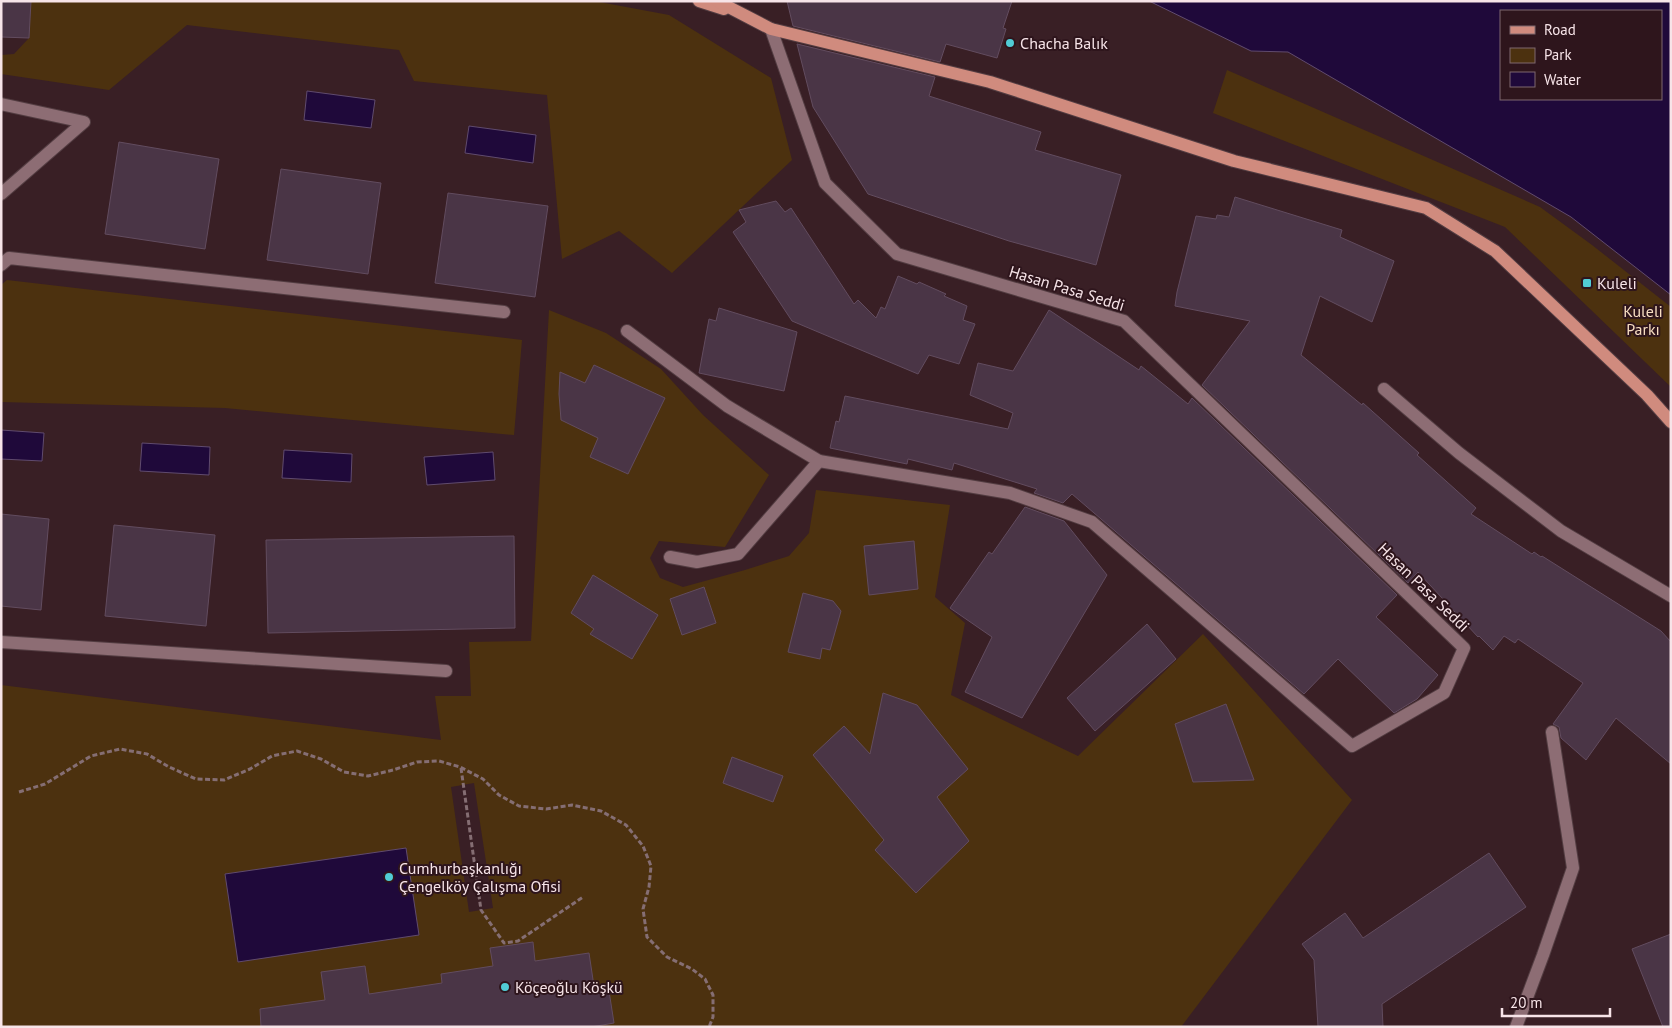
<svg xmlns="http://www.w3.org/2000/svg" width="1672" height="1028" font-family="'PT Sans',sans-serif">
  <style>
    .green { fill: #4c310f; fill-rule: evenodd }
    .water { fill: #1f093a; stroke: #604b6e; fill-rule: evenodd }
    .building { fill: #4a3546; stroke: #624c5f }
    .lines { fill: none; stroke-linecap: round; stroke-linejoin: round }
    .minor-casing { stroke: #533d42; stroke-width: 14 }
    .major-casing { stroke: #533d42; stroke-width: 14 }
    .path { stroke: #856e73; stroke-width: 3; stroke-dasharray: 5 2.5; stroke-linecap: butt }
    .minor { stroke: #8d6d74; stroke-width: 12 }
    .major { stroke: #d08b7e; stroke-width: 12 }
    .poi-dot { fill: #51ccd5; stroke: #2e151c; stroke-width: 2 }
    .labels { text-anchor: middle; stroke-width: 4; stroke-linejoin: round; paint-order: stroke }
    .poi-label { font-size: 16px; fill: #f7e4e8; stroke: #2e151c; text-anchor: start }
    .street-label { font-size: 16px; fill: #f7e4e8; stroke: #2e151c }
    .park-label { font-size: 16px; fill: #f7ddc1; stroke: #2e151c }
  </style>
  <rect width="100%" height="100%" fill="#391f25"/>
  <!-- green -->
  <g class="green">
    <path d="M 31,1 L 594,1 L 669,15 L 771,78 L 792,160 L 672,273 L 619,231 L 562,259 L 547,95 L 414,81 L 399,50 L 187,25 L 109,90 L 1,74 L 1,55 L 14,54 L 29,38 Z"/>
    <path d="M 1227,70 L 1540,207 L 1592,245 L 1671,307 L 1671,387 L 1505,227 L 1213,113 Z"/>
    <path d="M 7,280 L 522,340 L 514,435 L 225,408 L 1,402 L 1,285 Z"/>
    <path d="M 549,310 L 606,333 L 661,369 L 703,415 L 769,475 L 725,547 L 659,541 L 650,558 L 660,578 L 683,587 L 745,570 L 789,556 L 809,533 L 816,490 L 950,505 L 935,597 L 965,623 L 951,695 L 1078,756 L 1203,634 L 1352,800 L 1181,1027 L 1,1027 L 1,685 L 441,740 L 435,696 L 471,696 L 469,642 L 531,641 ZM 474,783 L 493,908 L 469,912 L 451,787 Z"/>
  </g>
  <!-- water -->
  <g class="water">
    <path d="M 1149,1 L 1671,1 L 1671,295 L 1571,217 L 1288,52 L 1251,51 ZM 1661,11 L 1661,99 L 1501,99 L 1501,11 Z"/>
    <path d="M 307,91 L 375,100 L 371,128 L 304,120 Z"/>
    <path d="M 469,126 L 536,135 L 533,163 L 465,153 Z"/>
    <path d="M 1,430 L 44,433 L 42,461 L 1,459 Z"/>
    <path d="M 142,443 L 210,447 L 209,475 L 140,471 Z"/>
    <path d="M 284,450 L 352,454 L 351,482 L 282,478 Z"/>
    <path d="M 493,452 L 495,480 L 427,485 L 424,457 Z"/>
    <path d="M 406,848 L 419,935 L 238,962 L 225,874 Z"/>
  </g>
  <!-- building -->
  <g class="building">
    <path d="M 1,1 L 31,1 L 29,38 L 1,37 Z"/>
    <path d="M 787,1 L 1012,1 L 1003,28 L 1006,29 L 997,58 L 946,44 L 940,62 L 793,26 Z"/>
    <path d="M 797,44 L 935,77 L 929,96 L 1041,132 L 1035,150 L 1121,175 L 1096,265 L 1009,241 L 868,194 L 813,107 Z"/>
    <path d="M 119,142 L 219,159 L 205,249 L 105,234 Z"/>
    <path d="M 281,169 L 381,183 L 368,274 L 267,260 Z"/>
    <path d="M 448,193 L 548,206 L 535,297 L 435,283 Z"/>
    <path d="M 1235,197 L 1342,230 L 1340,237 L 1394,261 L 1372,322 L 1320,296 L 1301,355 L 1362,405 L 1363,403 L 1419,453 L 1417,455 L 1476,508 L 1471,514 L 1532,554 L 1534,552 L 1541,557 L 1542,556 L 1661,631 L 1671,642 L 1671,764 L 1616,718 L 1586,760 L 1561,738 L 1559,727 L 1553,724 L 1583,683 L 1518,639 L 1515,643 L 1504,636 L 1493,650 L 1479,636 L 1478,637 L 1418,572 L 1408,583 L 1202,385 L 1250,321 L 1175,306 L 1177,292 L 1196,216 L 1216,219 L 1217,215 L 1229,217 Z"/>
    <path d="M 776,201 L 785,212 L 791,208 L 854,304 L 858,300 L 876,318 L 881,307 L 885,309 L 898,276 L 917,284 L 919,282 L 946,294 L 944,296 L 967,306 L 963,320 L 975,324 L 959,364 L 929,355 L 918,374 L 792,321 L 733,232 L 746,222 L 739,210 Z"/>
    <path d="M 719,308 L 797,332 L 784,391 L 699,373 L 709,319 L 716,321 Z"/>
    <path d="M 1049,310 L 1139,370 L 1141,366 L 1188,404 L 1192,398 L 1397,595 L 1376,617 L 1438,675 L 1417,699 L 1394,713 L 1338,659 L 1304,694 L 1072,494 L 1063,503 L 1034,493 L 1037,489 L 954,463 L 952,470 L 908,459 L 907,464 L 830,448 L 836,421 L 839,422 L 845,396 L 1008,429 L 1013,413 L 970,395 L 978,363 L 1013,371 Z"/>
    <path d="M 594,365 L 665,398 L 628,474 L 590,457 L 598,438 L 561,420 L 559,394 L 560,372 L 585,383 Z"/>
    <path d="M 1025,507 L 1064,521 L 1107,575 L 1022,718 L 965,692 L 992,637 L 950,608 L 989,552 L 992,554 Z"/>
    <path d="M 1,514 L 49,519 L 41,610 L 1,606 Z"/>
    <path d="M 114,525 L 215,535 L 206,626 L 105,616 Z"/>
    <path d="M 514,536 L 515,628 L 268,633 L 266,540 Z"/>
    <path d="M 914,541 L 918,589 L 869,595 L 864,546 Z"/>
    <path d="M 593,575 L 658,615 L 632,659 L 590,634 L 594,629 L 571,613 Z"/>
    <path d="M 704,587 L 716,623 L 682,635 L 670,599 Z"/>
    <path d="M 803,593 L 833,601 L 841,611 L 830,650 L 822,648 L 820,659 L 788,652 Z"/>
    <path d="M 1147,624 L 1176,659 L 1095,731 L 1067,698 Z"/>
    <path d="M 883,693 L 917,705 L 968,769 L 937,797 L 969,841 L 916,893 L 875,850 L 884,840 L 813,755 L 844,726 L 870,754 Z"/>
    <path d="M 1226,704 L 1254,780 L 1193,782 L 1175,724 Z"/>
    <path d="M 732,757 L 783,776 L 773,802 L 723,783 Z"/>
    <path d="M 1489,853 L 1526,907 L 1382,1004 L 1383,1027 L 1318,1027 L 1314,960 L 1302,944 L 1345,913 L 1363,938 Z"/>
    <path d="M 1671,934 L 1671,1027 L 1663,1027 L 1632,949 Z"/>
    <path d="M 533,942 L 535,961 L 589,953 L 595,993 L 609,991 L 614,1023 L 591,1027 L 261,1027 L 260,1009 L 325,1000 L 321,972 L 365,966 L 369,994 L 442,983 L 441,974 L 493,966 L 490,948 Z"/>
  </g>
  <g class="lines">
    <defs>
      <g id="minor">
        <path d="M 1,104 L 84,122 L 1,194"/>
        <path d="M 1,265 L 9,258 L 504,312"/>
        <path d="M 627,331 L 727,406 L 819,461 L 1010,493 L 1092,522 L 1352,746 L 1444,693 L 1464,648 L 1124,321 L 897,254 L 825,183 L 771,29"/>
        <path d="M 1384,389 L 1459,453 L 1561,531 L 1671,596"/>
        <path d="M 670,557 L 697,562 L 738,554 L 819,461"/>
        <path d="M 1,642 L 446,671"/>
        <path d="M 1516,1027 L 1543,955 L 1573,868 L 1552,732"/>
      </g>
      <g id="major">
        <path d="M 699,1 L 724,9"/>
        <path d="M 717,1 L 771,29 L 990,82 L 1234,161 L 1426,208 L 1495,251 L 1647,395 L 1671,422"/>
      </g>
    </defs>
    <!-- minor casing -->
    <use href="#minor" class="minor-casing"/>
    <!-- major casing -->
    <use href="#major" class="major-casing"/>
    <!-- path -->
    <g class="path">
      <path d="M 461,768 L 481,910 L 504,943 L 518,941 L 583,897"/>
      <path d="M 19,792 L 45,784 L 91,756 L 120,749 L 147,754 L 169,767 L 196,779 L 224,780 L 250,769 L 272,756 L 297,751 L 321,759 L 344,772 L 368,776 L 393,770 L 417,762 L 439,761 L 460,767 L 483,779 L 499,795 L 519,806 L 546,809 L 572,805 L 601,811 L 626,825 L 643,846 L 651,866 L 649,887 L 643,909 L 647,937 L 667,957 L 692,969 L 705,979 L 713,995 L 713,1017 L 709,1027"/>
    </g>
    <!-- minor -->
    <use href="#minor" class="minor"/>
    <!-- major -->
    <use href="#major" class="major"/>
  </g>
  <!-- markers -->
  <g class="poi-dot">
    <circle cx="1010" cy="43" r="5"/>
    <rect x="1582" y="278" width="10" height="10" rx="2.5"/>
    <circle cx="389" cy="877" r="5"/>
    <circle cx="505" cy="987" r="5"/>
  </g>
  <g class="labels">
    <!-- poi labels -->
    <g class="poi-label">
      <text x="1020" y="49">Chacha Balık</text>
      <text x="1597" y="289">Kuleli</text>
      <text x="399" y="874">Cumhurbaşkanlığı<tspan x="399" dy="18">Çengelköy Çalışma Ofisi</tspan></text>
      <text x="515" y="993">Köçeoğlu Köşkü</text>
    </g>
    <!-- street labels -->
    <g class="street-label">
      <text transform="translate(1067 288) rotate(17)" y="6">Hasan Pasa Seddi</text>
      <text transform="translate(1424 587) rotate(44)" y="6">Hasan Pasa Seddi</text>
    </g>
    <!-- park labels -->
    <g class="park-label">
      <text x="1643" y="317">Kuleli<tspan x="1643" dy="18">Parkı</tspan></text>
    </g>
  </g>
  <!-- border -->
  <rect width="1672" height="1028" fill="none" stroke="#f7e4e8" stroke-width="5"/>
  <!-- legend -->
  <rect x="1500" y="10" width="162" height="90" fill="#2e151c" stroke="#7e686e"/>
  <rect x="1510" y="26" width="25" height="8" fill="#d08b7e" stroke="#7e686e"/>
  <text x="1544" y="35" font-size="15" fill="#f7e4e8">Road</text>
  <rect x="1510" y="48" width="25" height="15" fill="#4c310f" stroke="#7e686e"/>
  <text x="1544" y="60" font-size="15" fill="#f7e4e8">Park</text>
  <rect x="1510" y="72" width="25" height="15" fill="#1f093a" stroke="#7e686e"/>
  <text x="1544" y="85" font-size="15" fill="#f7e4e8">Water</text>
  <!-- scale -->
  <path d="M1502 1008v8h108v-8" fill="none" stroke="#f7e4e8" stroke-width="2.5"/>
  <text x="1510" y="1008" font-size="15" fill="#f7e4e8" stroke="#2e151c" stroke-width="4" paint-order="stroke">20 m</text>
</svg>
